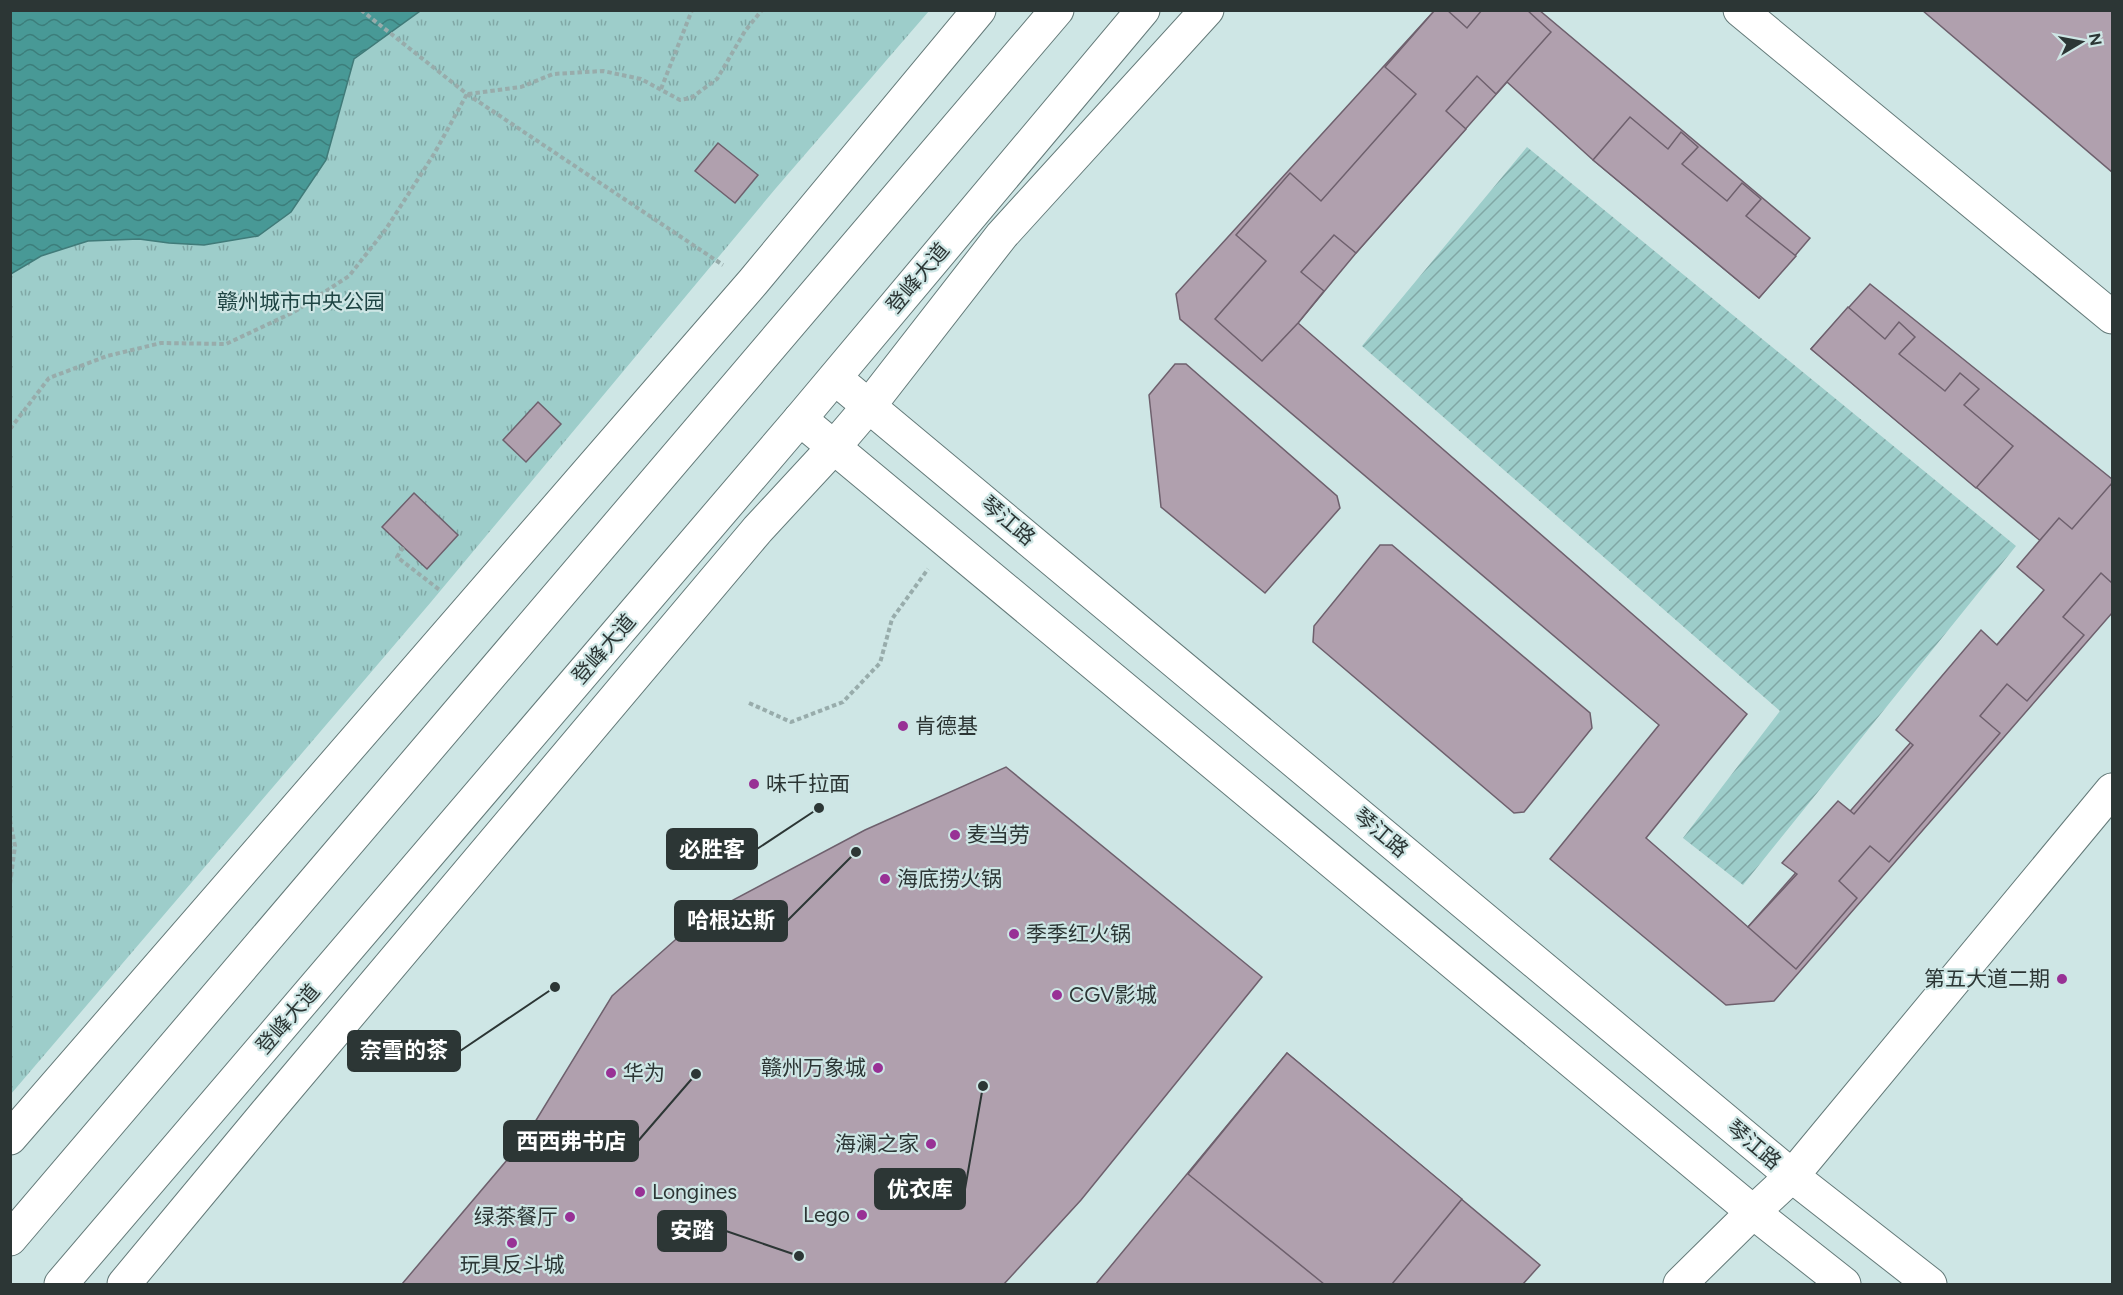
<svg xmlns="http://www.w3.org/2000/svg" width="2123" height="1295" font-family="Figtree,'Noto Sans SC',sans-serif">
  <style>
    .park { fill: url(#park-tufts) }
    .garden { fill: url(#garden-furrows) }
    .water { fill: url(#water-waves); stroke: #407b79; stroke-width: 1.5 }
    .building { fill: #b0a0ae; stroke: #6e606d; stroke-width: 1.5 }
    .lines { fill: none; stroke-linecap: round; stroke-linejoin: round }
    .minor-casing { stroke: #647a79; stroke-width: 35 }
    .major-casing { stroke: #647a79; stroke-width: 35 }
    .path { stroke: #98acab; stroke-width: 4; stroke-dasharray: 4.5 3; stroke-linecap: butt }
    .minor { stroke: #fff; stroke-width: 33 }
    .major { stroke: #fff; stroke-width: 33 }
    .poi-dot { fill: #983195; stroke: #cee6e5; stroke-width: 2 }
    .labels { text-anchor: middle; stroke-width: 4.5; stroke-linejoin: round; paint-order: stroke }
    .street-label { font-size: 21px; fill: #2c3635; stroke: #cee6e5 }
    .park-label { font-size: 21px; fill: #1e4443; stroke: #cee6e5 }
    .poi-label { font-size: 21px; fill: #2c3635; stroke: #cee6e5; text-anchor: start }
    .leader { fill: none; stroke: #2c3635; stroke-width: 2 }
    .callout-dot { fill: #2c3635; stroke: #cee6e5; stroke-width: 2 }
    .callout { fill: #2c3635; stroke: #2c3635; stroke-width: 2 }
    .callout-label { font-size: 22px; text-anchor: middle; font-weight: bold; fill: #fff }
  </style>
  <defs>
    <pattern id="park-tufts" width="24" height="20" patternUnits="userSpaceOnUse" patternTransform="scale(1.5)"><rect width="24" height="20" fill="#9dcdca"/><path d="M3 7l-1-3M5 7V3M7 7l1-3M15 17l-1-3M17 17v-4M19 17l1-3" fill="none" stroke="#80a7a5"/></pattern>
    <pattern id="garden-furrows" width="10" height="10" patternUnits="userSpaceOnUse" patternTransform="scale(1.5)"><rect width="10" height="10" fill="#9dcdca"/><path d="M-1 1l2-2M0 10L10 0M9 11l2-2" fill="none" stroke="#80a7a5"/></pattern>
    <pattern id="water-waves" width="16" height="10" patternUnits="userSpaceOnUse" patternTransform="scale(1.5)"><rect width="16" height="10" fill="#489996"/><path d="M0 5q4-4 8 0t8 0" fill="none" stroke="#3c7e7b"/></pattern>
  </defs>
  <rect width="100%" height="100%" fill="#cee6e5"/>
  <!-- park -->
  <path class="park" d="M 11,11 L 929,11 L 776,188 L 431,602 L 11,1094 Z"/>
  <!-- garden -->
  <path class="garden" d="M 1527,147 L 2016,546 L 1743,885 L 1683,838 L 1780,711 L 1362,346 Z"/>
  <!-- water -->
  <path class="water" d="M 11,10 L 420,10 L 420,11 L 354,59 L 326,160 L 291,212 L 258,236 L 204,245 L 169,243 L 139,239 L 88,241 L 41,256 L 11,274 Z"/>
  <!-- building -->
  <g class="building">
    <path d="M 1435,10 L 1539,10 L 1810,238 L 1759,298 L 1593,160 L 1507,82 L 1356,253 L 1298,323 L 1747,714 L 1646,838 L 1748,927 L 2068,564 L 1811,349 L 1870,284 L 2112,479 L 2112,613 L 1774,1001 L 1726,1005 L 1550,859 L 1659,725 L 1180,319 L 1176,294 Z"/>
    <path d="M 1435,10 L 1447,10 L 1467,28 L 1482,10 L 1527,10 L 1551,32 L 1496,94 L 1477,76 L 1446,111 L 1466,129 L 1356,253 L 1334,235 L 1301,272 L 1324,291 L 1298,323 L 1262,361 L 1215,319 L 1266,261 L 1236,235 L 1290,173 L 1321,201 L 1416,94 L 1385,67 Z"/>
    <path d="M 1922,10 L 2112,10 L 2112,172 Z"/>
    <path d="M 1630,117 L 1668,149 L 1681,132 L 1698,147 L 1682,164 L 1727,201 L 1742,183 L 1761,199 L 1746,216 L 1796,256 L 1759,298 L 1593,160 Z"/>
    <path d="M 718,143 L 758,175 L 735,203 L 695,171 Z"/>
    <path d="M 1848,307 L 1885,339 L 1899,322 L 1915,337 L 1899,354 L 1945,391 L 1960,373 L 1979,389 L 1964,405 L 2013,446 L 1976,488 L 1811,349 Z"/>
    <path d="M 1175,364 L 1186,364 L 1337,496 L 1340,508 L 1265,593 L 1161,507 L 1149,395 Z"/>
    <path d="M 538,402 L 561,424 L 526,462 L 503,440 Z"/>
    <path d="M 2112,483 L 2112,583 L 2101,573 L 2063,617 L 2084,635 L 2027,701 L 2007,684 L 1980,716 L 2000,733 L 1889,862 L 1870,846 L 1839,881 L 1857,898 L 1796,969 L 1748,927 L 1797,874 L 1782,863 L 1838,801 L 1854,814 L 1913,745 L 1896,730 L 1981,630 L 1997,645 L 2044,590 L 2017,567 L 2059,518 L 2072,529 Z"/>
    <path d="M 414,493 L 458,535 L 427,569 L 382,527 Z"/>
    <path d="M 1380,545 L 1392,545 L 1590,713 L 1592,728 L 1524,812 L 1514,813 L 1313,642 L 1314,626 Z"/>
    <path d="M 1006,767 L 1262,977 L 1081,1200 L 1004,1284 L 402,1284 L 524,1140 L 612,996 L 701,917 L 865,830 Z"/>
    <path d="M 1287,1053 L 1540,1265 L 1523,1284 L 1096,1284 Z"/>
    <path d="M 1287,1053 L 1462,1199 L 1392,1284 L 1324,1284 L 1188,1174 Z"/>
  </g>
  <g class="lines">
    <defs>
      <g id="minor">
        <path d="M 1740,10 L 2112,317"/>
        <path d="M 10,1138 L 753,282 L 979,10"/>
        <path d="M 124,1284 L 266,1113 L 758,529 L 834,447 L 869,406 L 1002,235 L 1207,10"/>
        <path d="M 1680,1284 L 1753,1212 L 1792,1176 L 2112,790"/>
      </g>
      <g id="major">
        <path d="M 835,378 L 1792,1176 L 1930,1284"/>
        <path d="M 800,419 L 1753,1212 L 1844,1284"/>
        <path d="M 10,1239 L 1057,10"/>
        <path d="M 61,1284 L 800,419 L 1143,10"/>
      </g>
    </defs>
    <!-- minor casing -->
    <use href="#minor" class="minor-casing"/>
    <!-- major casing -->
    <use href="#major" class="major-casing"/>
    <!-- path -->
    <g class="path">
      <path d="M 361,10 L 467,94 L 723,265"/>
      <path d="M 661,89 L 692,10"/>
      <path d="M 468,94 L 521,87 L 553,74 L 603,71 L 641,79 L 680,100 L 691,98 L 717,79 L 745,31 L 762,10"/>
      <path d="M 10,429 L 49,378 L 107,356 L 161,343 L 226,344 L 294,312 L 349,276 L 386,229 L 434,154 L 467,94"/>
      <path d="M 403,547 L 397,557 L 441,591"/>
      <path d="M 749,703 L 791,722 L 843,702 L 880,663 L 892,619 L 928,569"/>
      <path d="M 10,820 L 15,846 L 10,884"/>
    </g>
    <!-- minor -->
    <use href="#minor" class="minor"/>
    <!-- major -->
    <use href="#major" class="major"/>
  </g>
  <!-- markers -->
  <g class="poi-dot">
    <circle cx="903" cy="726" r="6"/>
    <circle cx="754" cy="784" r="6"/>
    <circle cx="955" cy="835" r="6"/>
    <circle cx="885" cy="879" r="6"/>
    <circle cx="1014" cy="934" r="6"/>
    <circle cx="2062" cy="979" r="6"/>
    <circle cx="1057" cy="995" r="6"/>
    <circle cx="878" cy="1068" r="6"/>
    <circle cx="611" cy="1073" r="6"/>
    <circle cx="931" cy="1144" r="6"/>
    <circle cx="640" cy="1192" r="6"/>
    <circle cx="862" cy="1215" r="6"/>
    <circle cx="570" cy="1217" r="6"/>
    <circle cx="512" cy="1243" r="6"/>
  </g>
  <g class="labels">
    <!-- street labels -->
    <g class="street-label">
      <text transform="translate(918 278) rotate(-50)" y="7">登峰大道</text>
      <text transform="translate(1008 521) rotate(40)" y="7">琴江路</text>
      <text transform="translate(604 649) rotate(-49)" y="7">登峰大道</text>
      <text transform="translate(1381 833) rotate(40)" y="7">琴江路</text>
      <text transform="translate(288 1019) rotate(-49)" y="7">登峰大道</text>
      <text transform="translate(1754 1145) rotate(40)" y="7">琴江路</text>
    </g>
    <!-- park labels -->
    <g class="park-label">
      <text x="301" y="309">赣州城市中央公园</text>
    </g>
    <!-- poi labels -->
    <g class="poi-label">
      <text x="915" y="733">肯德基</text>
      <text x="766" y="791">味千拉面</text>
      <text x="967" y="842">麦当劳</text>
      <text x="897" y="886">海底捞火锅</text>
      <text x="1026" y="941">季季红火锅</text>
      <text x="2050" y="986" text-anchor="end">第五大道二期</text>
      <text x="1069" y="1002">CGV影城</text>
      <text x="866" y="1075" text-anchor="end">赣州万象城</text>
      <text x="623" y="1080">华为</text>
      <text x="919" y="1151" text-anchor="end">海澜之家</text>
      <text x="652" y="1199">Longines</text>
      <text x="850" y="1222" text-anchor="end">Lego</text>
      <text x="558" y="1224" text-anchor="end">绿茶餐厅</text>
      <text x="512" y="1272" text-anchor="middle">玩具反斗城</text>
    </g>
  </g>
  <!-- callouts -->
  <path class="leader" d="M819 808L757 849M856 852L787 921M555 987L460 1051M696 1074L638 1141M983 1086L965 1189M799 1256L726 1231"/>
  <g class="callout-dot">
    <circle cx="819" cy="808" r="6"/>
    <circle cx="856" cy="852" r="6"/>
    <circle cx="555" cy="987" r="6"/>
    <circle cx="696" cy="1074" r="6"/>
    <circle cx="983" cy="1086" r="6"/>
    <circle cx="799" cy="1256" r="6"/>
  </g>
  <g class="callout">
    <rect x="667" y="829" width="90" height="40" rx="6"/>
    <rect x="675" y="901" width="112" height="40" rx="6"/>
    <rect x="348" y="1031" width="112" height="40" rx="6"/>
    <rect x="504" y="1121" width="134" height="40" rx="6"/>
    <rect x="875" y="1169" width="90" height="40" rx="6"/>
    <rect x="658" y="1211" width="68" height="40" rx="6"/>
  </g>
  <g class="callout-label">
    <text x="712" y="857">必胜客</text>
    <text x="731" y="928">哈根达斯</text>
    <text x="404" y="1058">奈雪的茶</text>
    <text x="571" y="1149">西西弗书店</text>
    <text x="920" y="1197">优衣库</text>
    <text x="692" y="1238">安踏</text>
  </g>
  <!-- border -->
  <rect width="2123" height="1295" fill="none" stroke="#2c3635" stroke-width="24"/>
  <!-- north arrow -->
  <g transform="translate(2081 42) rotate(80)" stroke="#cee6e5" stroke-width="4.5" paint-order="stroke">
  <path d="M0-4.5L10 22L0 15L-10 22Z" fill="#2c3635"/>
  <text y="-9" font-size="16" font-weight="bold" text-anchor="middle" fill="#2c3635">N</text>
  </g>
</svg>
